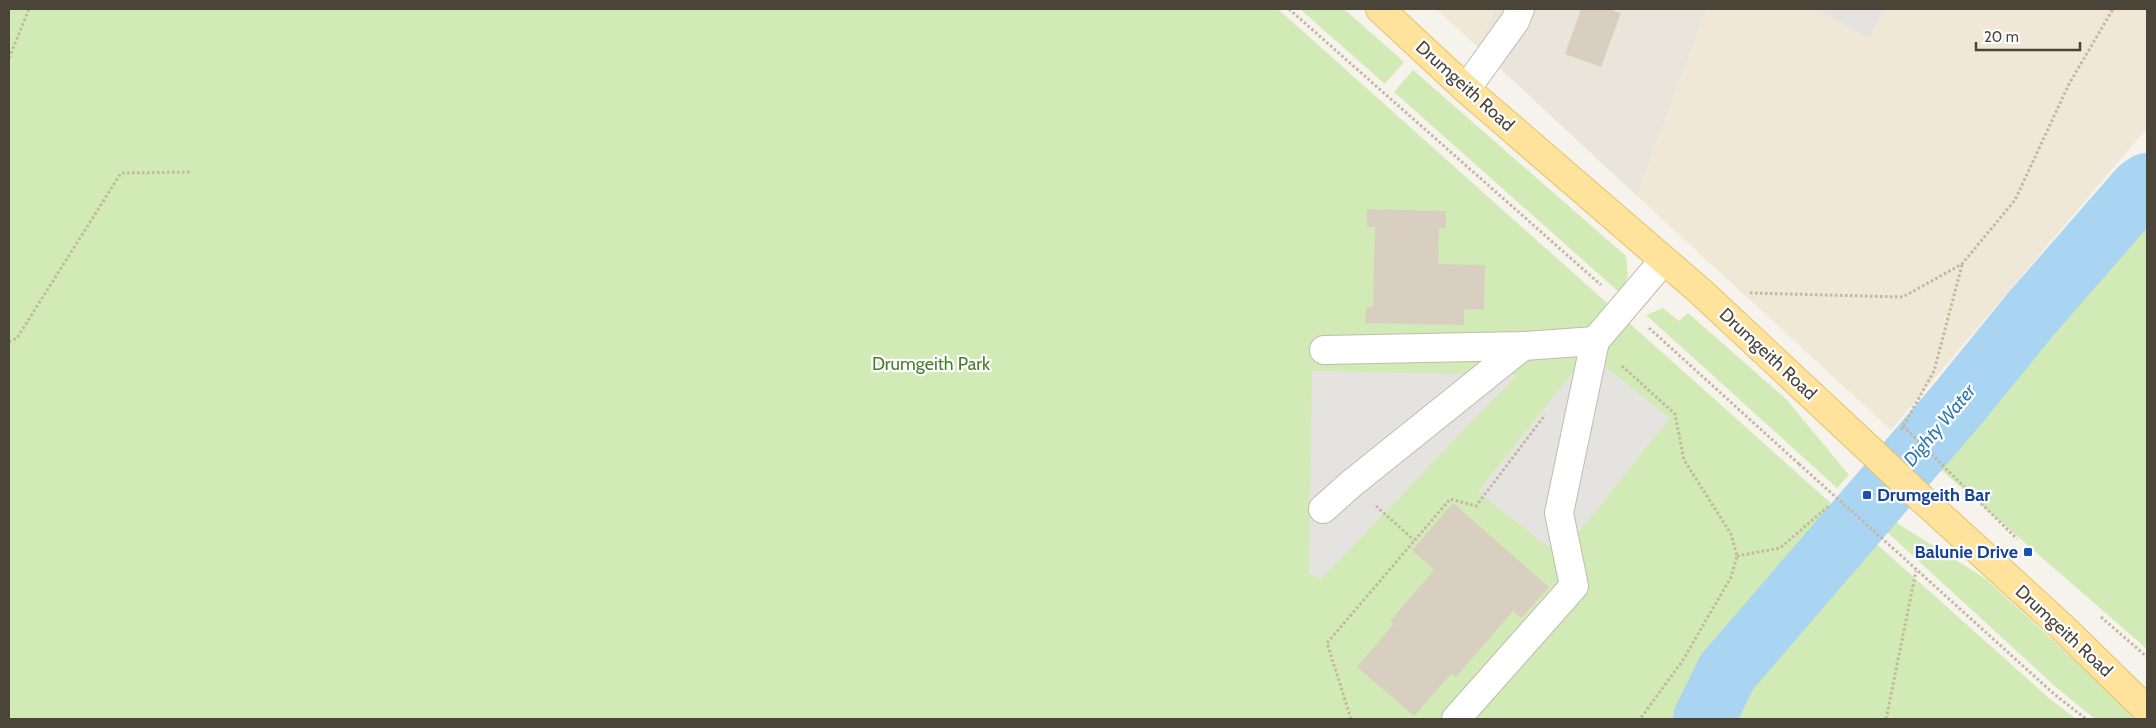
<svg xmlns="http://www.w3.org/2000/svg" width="2156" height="728" font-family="Cabin,sans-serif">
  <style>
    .residential { fill: #eae5da }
    .education { fill: #efe8d6 }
    .green { fill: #d2eab5 }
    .parking { fill: #e5e3e0 }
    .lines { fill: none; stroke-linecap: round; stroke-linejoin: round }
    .river { stroke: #a9d4f2; stroke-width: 62 }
    .building { fill: #d8cfc1 }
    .minor-casing { stroke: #c2bbae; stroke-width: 30 }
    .major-casing { stroke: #e6c16a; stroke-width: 30 }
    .path { stroke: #c4b79f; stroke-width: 3; stroke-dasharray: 2.5 2.5; stroke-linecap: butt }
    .minor { stroke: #fff; stroke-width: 28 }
    .major { stroke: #ffe39c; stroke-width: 28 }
    .major-bridge-casing { stroke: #e6c16a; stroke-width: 30; stroke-linecap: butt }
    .path-bridge { stroke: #c4b79f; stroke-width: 3; stroke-dasharray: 2.5 2.5; stroke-linecap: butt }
    .major-bridge { stroke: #ffe39c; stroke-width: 28 }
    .transit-dot { fill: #1a4fb4; stroke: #fff; stroke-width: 2 }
    .labels { text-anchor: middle; stroke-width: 4.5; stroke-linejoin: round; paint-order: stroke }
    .street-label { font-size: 18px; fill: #4b4439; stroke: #fff }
    .park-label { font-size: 18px; fill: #4a7f2a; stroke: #fff }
    .transit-label { font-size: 18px; font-weight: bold; fill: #164399; stroke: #fff; text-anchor: start }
    .water-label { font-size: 19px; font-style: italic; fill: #2e7ab2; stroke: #fff }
  </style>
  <rect width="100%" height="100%" fill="#f6f3ec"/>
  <!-- residential -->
  <path class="residential" d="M 1494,9 L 1707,9 L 1637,196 L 1479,49 Z"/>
  <!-- education -->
  <g class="education">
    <path d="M 1436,9 L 1494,9 L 1479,48 Z"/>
    <path d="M 1707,9 L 2147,9 L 2147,128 L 1891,430 L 1637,196 Z"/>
  </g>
  <!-- green -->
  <g class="green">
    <path d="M 9,9 L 1278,9 L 2050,699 L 2076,719 L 9,719 Z"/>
    <path d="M 1300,9 L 1344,9 L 1404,62 L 1385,84 Z"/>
    <path d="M 1413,70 L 1626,256 L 1628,276 L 1620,293 L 1394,92 Z"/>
    <path d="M 2147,201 L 2147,649 L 1924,455 Z"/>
    <path d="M 1663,308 L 1679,321 L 1688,313 L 1786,399 L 1849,475 L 1837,488 L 1646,315 Z"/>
    <path d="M 1873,500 L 1900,525 L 1986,579 L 2129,710 L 2133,719 L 2095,719 L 2058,689 L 1864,511 Z"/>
  </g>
  <!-- parking -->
  <g class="parking">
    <path d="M 1816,9 L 1884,9 L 1869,38 Z"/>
    <path d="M 1588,353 L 1670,418 L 1560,556 L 1478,492 Z"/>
    <path d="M 1312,371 L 1517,375 L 1321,579 L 1309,574 Z"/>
  </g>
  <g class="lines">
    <!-- river -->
    <path class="river" d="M 1704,719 L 1727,672 L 1956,406 L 2030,315 L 2140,189 L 2147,184"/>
  </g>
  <!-- building -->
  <g class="building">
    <path d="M 1581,9 L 1615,9 L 1614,11 L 1621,13 L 1601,67 L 1565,54 Z"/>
    <path d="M 1367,209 L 1446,211 L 1446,228 L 1439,228 L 1438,264 L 1485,265 L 1484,310 L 1464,309 L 1464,325 L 1365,323 L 1366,307 L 1373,307 L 1375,227 L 1367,227 Z"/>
    <path d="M 1453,503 L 1549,587 L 1521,618 L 1513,611 L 1456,677 L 1451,674 L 1414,716 L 1357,667 L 1394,624 L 1390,621 L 1434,570 L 1412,550 Z"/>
  </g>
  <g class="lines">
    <defs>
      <g id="minor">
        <path d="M 1466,89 L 1515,21 L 1520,9"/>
        <path d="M 1324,350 L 1523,346 L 1595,341"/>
        <path d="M 1323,509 L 1351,484 L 1523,346"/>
        <path d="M 1456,719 L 1574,586 L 1559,513 L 1595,341 L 1664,260"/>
      </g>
      <g id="major">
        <path d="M 1380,9 L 1466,89 L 1701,292 L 1837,419"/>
        <path d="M 1921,498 L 2061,626 L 2147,710"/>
      </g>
    </defs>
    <!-- minor casing -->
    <use href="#minor" class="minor-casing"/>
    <!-- major casing -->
    <use href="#major" class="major-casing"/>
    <!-- path -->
    <g class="path">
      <path d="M 1289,9 L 1601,285"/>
      <path d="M 9,58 L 29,9"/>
      <path d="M 1750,293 L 1903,297 L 1962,264 L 2015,200 L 2069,84 L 2113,9"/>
      <path d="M 1649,328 L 1799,464"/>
      <path d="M 9,342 L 17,338 L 121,173 L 192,172"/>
      <path d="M 1622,366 L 1675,414 L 1684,460 L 1731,534 L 1737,556 L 1731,577 L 1683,660 L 1640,719"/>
      <path d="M 1903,426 L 2017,539"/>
      <path d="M 1901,430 L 1934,371 L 1962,265"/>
      <path d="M 1376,506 L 1414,540"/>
      <path d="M 1896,551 L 2054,694 L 2086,719"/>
      <path d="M 1737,556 L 1780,548 L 1830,505"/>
      <path d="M 2101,617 L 2147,657"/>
      <path d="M 1351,719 L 1327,643 L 1450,499 L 1476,506 L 1545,415"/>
      <path d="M 1886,719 L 1916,571"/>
    </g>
    <!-- minor -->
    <use href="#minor" class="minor"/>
    <!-- major -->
    <use href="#major" class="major"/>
    <defs>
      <path id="major-bridge" d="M 1837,419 L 1921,498"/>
    </defs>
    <!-- major-bridge casing -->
    <use href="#major-bridge" class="major-bridge-casing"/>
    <!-- path-bridge -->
    <path class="path-bridge" d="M 1799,464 L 1896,551"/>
    <!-- major-bridge -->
    <use href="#major-bridge" class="major-bridge"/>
  </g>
  <!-- markers -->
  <g class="transit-dot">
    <rect x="1862" y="490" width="10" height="10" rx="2.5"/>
    <rect x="2023" y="547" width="10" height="10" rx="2.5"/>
  </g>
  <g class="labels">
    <!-- street labels -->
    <g class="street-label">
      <text transform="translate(1465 86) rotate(42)" y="6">Drumgeith Road</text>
      <text transform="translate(1768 354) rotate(43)" y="6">Drumgeith Road</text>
      <text transform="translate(2064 631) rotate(43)" y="6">Drumgeith Road</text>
    </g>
    <!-- park labels -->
    <g class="park-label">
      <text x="931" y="370">Drumgeith Park</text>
    </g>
    <!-- transit labels -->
    <g class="transit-label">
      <text x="1877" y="501">Drumgeith Bar</text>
      <text x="2018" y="558" text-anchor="end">Balunie Drive</text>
    </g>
    <!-- water labels -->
    <g class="water-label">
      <text transform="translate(1939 425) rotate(-50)" y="7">Dighty Water</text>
    </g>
  </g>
  <!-- border -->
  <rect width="2156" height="728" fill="none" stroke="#4b4439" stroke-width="20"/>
  <!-- scale -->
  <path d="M1976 42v8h104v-8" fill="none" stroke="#4b4439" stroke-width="2.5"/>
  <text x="1984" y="42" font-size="15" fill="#4b4439" stroke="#ffffff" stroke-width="4" paint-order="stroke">20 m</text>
</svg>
